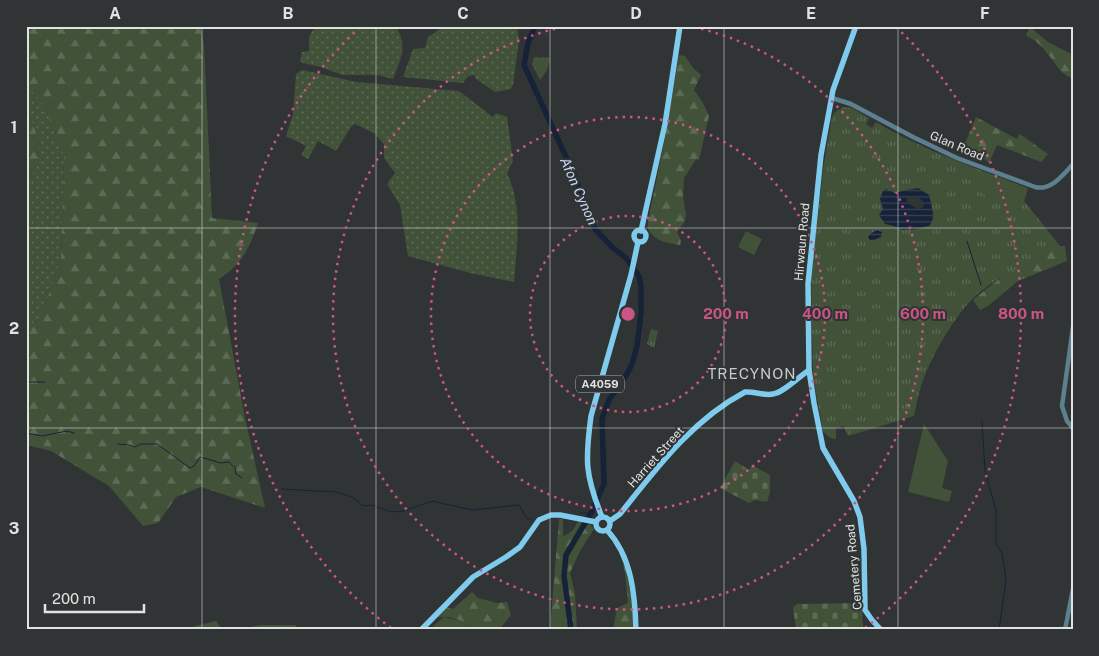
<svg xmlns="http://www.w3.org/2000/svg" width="1099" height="656" font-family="'Public Sans',sans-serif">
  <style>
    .grass { fill: url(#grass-dots) }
    .forest { fill: url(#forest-firs) }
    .cemetery { fill: url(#cemetery-stones) }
    .park { fill: url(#park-tufts); fill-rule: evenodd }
    .garden { fill: #415239 }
    .water { fill: url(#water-rules); fill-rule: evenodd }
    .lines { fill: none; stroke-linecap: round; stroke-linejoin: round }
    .stream { stroke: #152238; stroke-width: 1 }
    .river { stroke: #152238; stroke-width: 5.5 }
    .minor { stroke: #5c8090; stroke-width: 4.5 }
    .major { stroke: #7fcbee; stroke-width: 5.5 }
    .grid { fill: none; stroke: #e1e3e3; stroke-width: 1; stroke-opacity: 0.55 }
    .ring { fill: none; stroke: #cb5584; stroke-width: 2.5; stroke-dasharray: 2.5 5 }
    .labels { text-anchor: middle; stroke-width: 4; stroke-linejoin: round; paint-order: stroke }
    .shield { fill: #313434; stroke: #acaeae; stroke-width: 1 }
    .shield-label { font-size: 11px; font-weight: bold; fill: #e1e3e3 }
    .street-label { font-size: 12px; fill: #e1e3e3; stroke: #313434 }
    .water-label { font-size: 14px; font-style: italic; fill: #c6d8f6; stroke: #313434 }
    .quarter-label { font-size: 15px; letter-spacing: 1px; fill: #c6caca; stroke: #313434 }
    .centre { fill: #cb5584; stroke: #313434; stroke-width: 2.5 }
    .ring-label { font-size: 15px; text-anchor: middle; font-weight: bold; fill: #cb5584; stroke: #313434; stroke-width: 4; stroke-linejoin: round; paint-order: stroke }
    .neatline { fill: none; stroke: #e1e3e3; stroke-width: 2 }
    .grid-label { font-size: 16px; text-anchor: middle; font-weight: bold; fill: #e1e3e3 }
  </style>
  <defs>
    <pattern id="grass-dots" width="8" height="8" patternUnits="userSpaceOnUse" patternTransform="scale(1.25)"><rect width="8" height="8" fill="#415239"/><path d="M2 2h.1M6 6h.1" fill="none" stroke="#5c6b56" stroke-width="1.8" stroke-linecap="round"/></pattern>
    <pattern id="forest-firs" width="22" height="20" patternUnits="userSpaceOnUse" patternTransform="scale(1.25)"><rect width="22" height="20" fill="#415239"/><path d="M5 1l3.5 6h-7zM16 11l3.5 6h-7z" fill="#5c6b56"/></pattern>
    <pattern id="cemetery-stones" width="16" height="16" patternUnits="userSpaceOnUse" patternTransform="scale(1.25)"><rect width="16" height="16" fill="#415239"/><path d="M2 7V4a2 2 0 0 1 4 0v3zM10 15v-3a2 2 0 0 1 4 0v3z" fill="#5c6b56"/></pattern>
    <pattern id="park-tufts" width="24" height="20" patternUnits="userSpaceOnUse" patternTransform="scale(1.25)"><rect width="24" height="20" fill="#415239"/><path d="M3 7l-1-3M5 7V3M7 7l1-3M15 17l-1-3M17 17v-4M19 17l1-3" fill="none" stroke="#5c6b56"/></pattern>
    <pattern id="water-rules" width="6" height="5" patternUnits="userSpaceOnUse" patternTransform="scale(1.25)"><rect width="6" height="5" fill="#152238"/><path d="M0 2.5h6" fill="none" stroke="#374255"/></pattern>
  </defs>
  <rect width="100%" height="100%" fill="#313434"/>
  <!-- grass -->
  <g class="grass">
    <path d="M 315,26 L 396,26 C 408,49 401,57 393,79 L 378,75 L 342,75 L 321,67 L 303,63 L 300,61 L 302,52 L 309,51 L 309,37 Z"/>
    <path d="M 444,26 L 517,26 L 519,40 L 513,85 L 511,89 L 495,92 L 475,78 L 475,75 L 468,76 L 463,83 L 403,77 L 413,49 L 425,48 L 428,37 Z"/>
    <path d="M 302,70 L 356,82 L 459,91 L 493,117 L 496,113 L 507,117 L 513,161 L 507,173 C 523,206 517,246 514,282 L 470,273 L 408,256 L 400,205 L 387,184 L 395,173 L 384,158 L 384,144 L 374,133 L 355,124 L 351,127 L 336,151 L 318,141 L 308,159 L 301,155 L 306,146 L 286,136 L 293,114 L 296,74 Z"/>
    <path d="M 26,85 L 44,104 L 64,156 L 61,259 L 41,317 L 26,329 L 26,185 L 37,164 L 38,138 L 26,106 Z"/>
  </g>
  <!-- forest -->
  <g class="forest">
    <path d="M 26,26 L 200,26 L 204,44 L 212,218 L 258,223 C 250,248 241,265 219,279 L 245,418 L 265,508 L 201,487 L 176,497 L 158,523 L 143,526 L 109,486 L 51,451 L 26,445 L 26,329 L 41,317 L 61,259 L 64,156 L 44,104 L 26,85 Z"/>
    <path d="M 1030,27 L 1048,42 L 1073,55 L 1073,79 C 1068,76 1063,74 1060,70 C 1050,58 1041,41 1026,36 Z"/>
    <path d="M 679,55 L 685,56 L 693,68 L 701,75 L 694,90 L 703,103 L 709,116 L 699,160 L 696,159 L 684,178 L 683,197 L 686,214 L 685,221 L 677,232 L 681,241 L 680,245 C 666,243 655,241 648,229 L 648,221 L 665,138 Z"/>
    <path d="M 26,106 L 38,138 L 37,164 L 26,185 Z"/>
    <path d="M 976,117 L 1017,139 L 1020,134 L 1048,154 L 1041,162 L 997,145 L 989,163 L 980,155 L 964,146 Z"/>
    <path d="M 1058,246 L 1065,246 L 1067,261 L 1018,281 L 988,306 L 980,310 L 973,300 L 1015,266 Z"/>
    <path d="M 559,519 L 563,519 L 563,536 C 571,534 576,527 578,520 L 591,525 L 594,529 L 580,551 L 570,573 L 575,594 L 577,630 L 550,630 Z"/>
    <path d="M 622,559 C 631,582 632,605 634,630 L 613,630 L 617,608 L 628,603 L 625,573 Z"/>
    <path d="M 472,592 L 478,598 L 497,603 L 507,602 L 511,615 L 499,630 L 471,630 L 461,621 L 450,617 L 435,617 L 446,607 L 453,609 Z"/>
    <path d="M 216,621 L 223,630 L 179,630 Z"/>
    <path d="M 259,625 L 296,625 L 297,630 L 251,630 L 252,627 Z"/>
  </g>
  <!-- cemetery -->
  <g class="cemetery">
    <path d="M 735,461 L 749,470 L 752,465 L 770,475 L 770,492 L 767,502 L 755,500 L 749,503 L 720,488 Z"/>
    <path d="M 859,603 L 862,606 L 863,630 L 796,630 L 793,607 L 797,604 Z"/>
  </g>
  <!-- park -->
  <g class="park">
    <path d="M 534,57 L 550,58 L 547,70 L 540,80 L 532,64 Z"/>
    <path d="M 843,107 L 852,108 L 869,118 L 866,124 L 872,128 L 876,122 C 924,151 976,168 1028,188 L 1024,201 L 1061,247 C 1033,260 1004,272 980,292 C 957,310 930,358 921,386 C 918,396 916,406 914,416 L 848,436 L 844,426 L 836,428 L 836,439 C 830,439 827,436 823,431 L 813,377 L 811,275 L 824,163 L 832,117 L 834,113 ZM 911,189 L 929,195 C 932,211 935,212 925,227 L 913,230 L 894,226 C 883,208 880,209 891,190 L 894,193 Z"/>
    <path d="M 651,329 L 658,331 L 654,348 L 647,344 Z"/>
  </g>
  <!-- garden -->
  <g class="garden">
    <path d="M 987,176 L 1004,182 L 998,199 L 981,193 Z"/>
    <path d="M 1007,183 L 1024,189 L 1018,207 L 1001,200 Z"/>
    <path d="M 746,231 L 762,239 L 754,255 L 738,247 Z"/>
    <path d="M 924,424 L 948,461 L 942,488 L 952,491 L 949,502 L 908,492 Z"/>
    <path d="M 444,617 L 461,621 L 471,630 L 431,630 L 434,625 Z"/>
  </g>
  <!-- water -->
  <g class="water">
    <path d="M 918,188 L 929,195 C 931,205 937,218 929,226 L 903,230 L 894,226 L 885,224 L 879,215 L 883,209 L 880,199 L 883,191 L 886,189 L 894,193 ZM 910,196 L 915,196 L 923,201 L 924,206 L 922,208 L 918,209 L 907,203 L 907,199 Z"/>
    <path d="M 877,230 L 882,232 L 881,237 L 874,240 L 870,240 L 868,237 L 870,234 Z"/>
  </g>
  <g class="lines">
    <!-- stream -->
    <g class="stream">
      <path d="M 967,241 L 981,285"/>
      <path d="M 26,382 L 45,382"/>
      <path d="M 982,421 L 985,471 L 996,511 L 996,544 L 1002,553 L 1006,580 L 999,630"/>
      <path d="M 26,433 L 42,436 L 67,431 L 74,433"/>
      <path d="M 118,444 L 129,445 L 135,447 L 141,444 L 157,444 L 190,468 L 194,466 L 200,457 L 221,463 L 229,462 L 235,468 L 236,474 L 242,478"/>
      <path d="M 282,489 L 336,492 L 352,497 L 363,506 L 372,505 L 391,512 L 404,511 L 432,501 L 472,510 L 519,505 L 527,518 L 531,520"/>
      <path d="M 581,513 L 591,513"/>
    </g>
    <!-- river -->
    <path class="river" d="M 535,26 L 528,43 L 524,65 L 571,168 L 595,229 L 613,248 L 626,258 L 639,276 L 641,287 L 641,313 L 637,346 L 632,364 L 627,374 L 609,400 L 602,419 L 604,484 L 591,513 L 566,555 L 564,576 L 571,630"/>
    <!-- minor -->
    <g class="minor">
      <path d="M 832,98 L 851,104 L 913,137 L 957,158 L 1035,187 C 1051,191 1063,175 1073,164"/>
      <path d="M 1073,327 L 1062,406 L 1067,421 L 1073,428"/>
      <path d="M 1065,630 L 1073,589"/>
    </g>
    <!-- major -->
    <g class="major">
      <path d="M 856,26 L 833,90 L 821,155 L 808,284 L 809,370 L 814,403 L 823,448 L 854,501 L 860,517 L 864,549 L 865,610 L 872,620 L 881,630"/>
      <circle cx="640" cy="236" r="6"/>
      <path d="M 641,231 L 665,124 L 680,26"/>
      <circle cx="603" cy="524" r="7"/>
      <path d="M 602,517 C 585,475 585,460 591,416 L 631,275 L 638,242"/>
      <path d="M 610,521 L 620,514 C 656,469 692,420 745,392 C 755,391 763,396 773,394 C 783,393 800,376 809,370"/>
      <path d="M 607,530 C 632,557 635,595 636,630"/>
      <path d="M 421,630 L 473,577 L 506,557 L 520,547 L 539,520 L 551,515 L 560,515 L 596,522"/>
    </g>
  </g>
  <!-- grid -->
  <path class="grid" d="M 202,26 L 202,630M 376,26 L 376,630M 550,26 L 550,630M 724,26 L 724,630M 898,26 L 898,630M 26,228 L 1073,228M 26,428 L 1073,428"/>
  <!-- distance rings -->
  <g class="ring">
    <circle cx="628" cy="314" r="98"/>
    <circle cx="628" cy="314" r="197"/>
    <path d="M694 27A295 295 0 1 1 562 27"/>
    <path d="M391 628A393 393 0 0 1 360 27M896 27A393 393 0 0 1 865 628"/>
  </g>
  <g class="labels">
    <!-- shield labels -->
    <rect class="shield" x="576" y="375.5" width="48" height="17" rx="4"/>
    <g class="shield-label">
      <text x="600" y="388">A4059</text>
    </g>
    <!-- street labels -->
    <g class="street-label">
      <text transform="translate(957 146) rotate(23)" y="4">Glan Road</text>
      <text transform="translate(802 242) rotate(-85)" y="4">Hirwaun Road</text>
      <text transform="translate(656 457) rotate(-48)" y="4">Harriet Street</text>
      <text transform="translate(854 567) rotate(-95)" y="4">Cemetery Road</text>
    </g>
    <!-- water labels -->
    <g class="water-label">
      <text transform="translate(579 191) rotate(66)" y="5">Afon Cynon</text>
    </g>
    <!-- quarter labels -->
    <g class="quarter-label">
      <text x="752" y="379">TRECYNON</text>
    </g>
  </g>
  <circle cx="628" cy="314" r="8" class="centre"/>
  <g class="ring-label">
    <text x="726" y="319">200 m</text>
    <text x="825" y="319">400 m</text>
    <text x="923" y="319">600 m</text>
    <text x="1021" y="319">800 m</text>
  </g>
  <!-- border -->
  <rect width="1099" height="656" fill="none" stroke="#313434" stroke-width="55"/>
  <!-- scale -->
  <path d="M45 604v8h99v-8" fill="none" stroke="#e1e3e3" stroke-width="2.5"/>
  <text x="52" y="604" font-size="15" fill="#e1e3e3" stroke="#313434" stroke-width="4" paint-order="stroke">200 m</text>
  <rect x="28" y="28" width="1044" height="600" class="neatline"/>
  <g class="grid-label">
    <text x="115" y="19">A</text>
    <text x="288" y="19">B</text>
    <text x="463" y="19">C</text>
    <text x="636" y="19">D</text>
    <text x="811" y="19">E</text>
    <text x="985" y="19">F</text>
    <text x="14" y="133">1</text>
    <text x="14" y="334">2</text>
    <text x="14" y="534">3</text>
  </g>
</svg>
